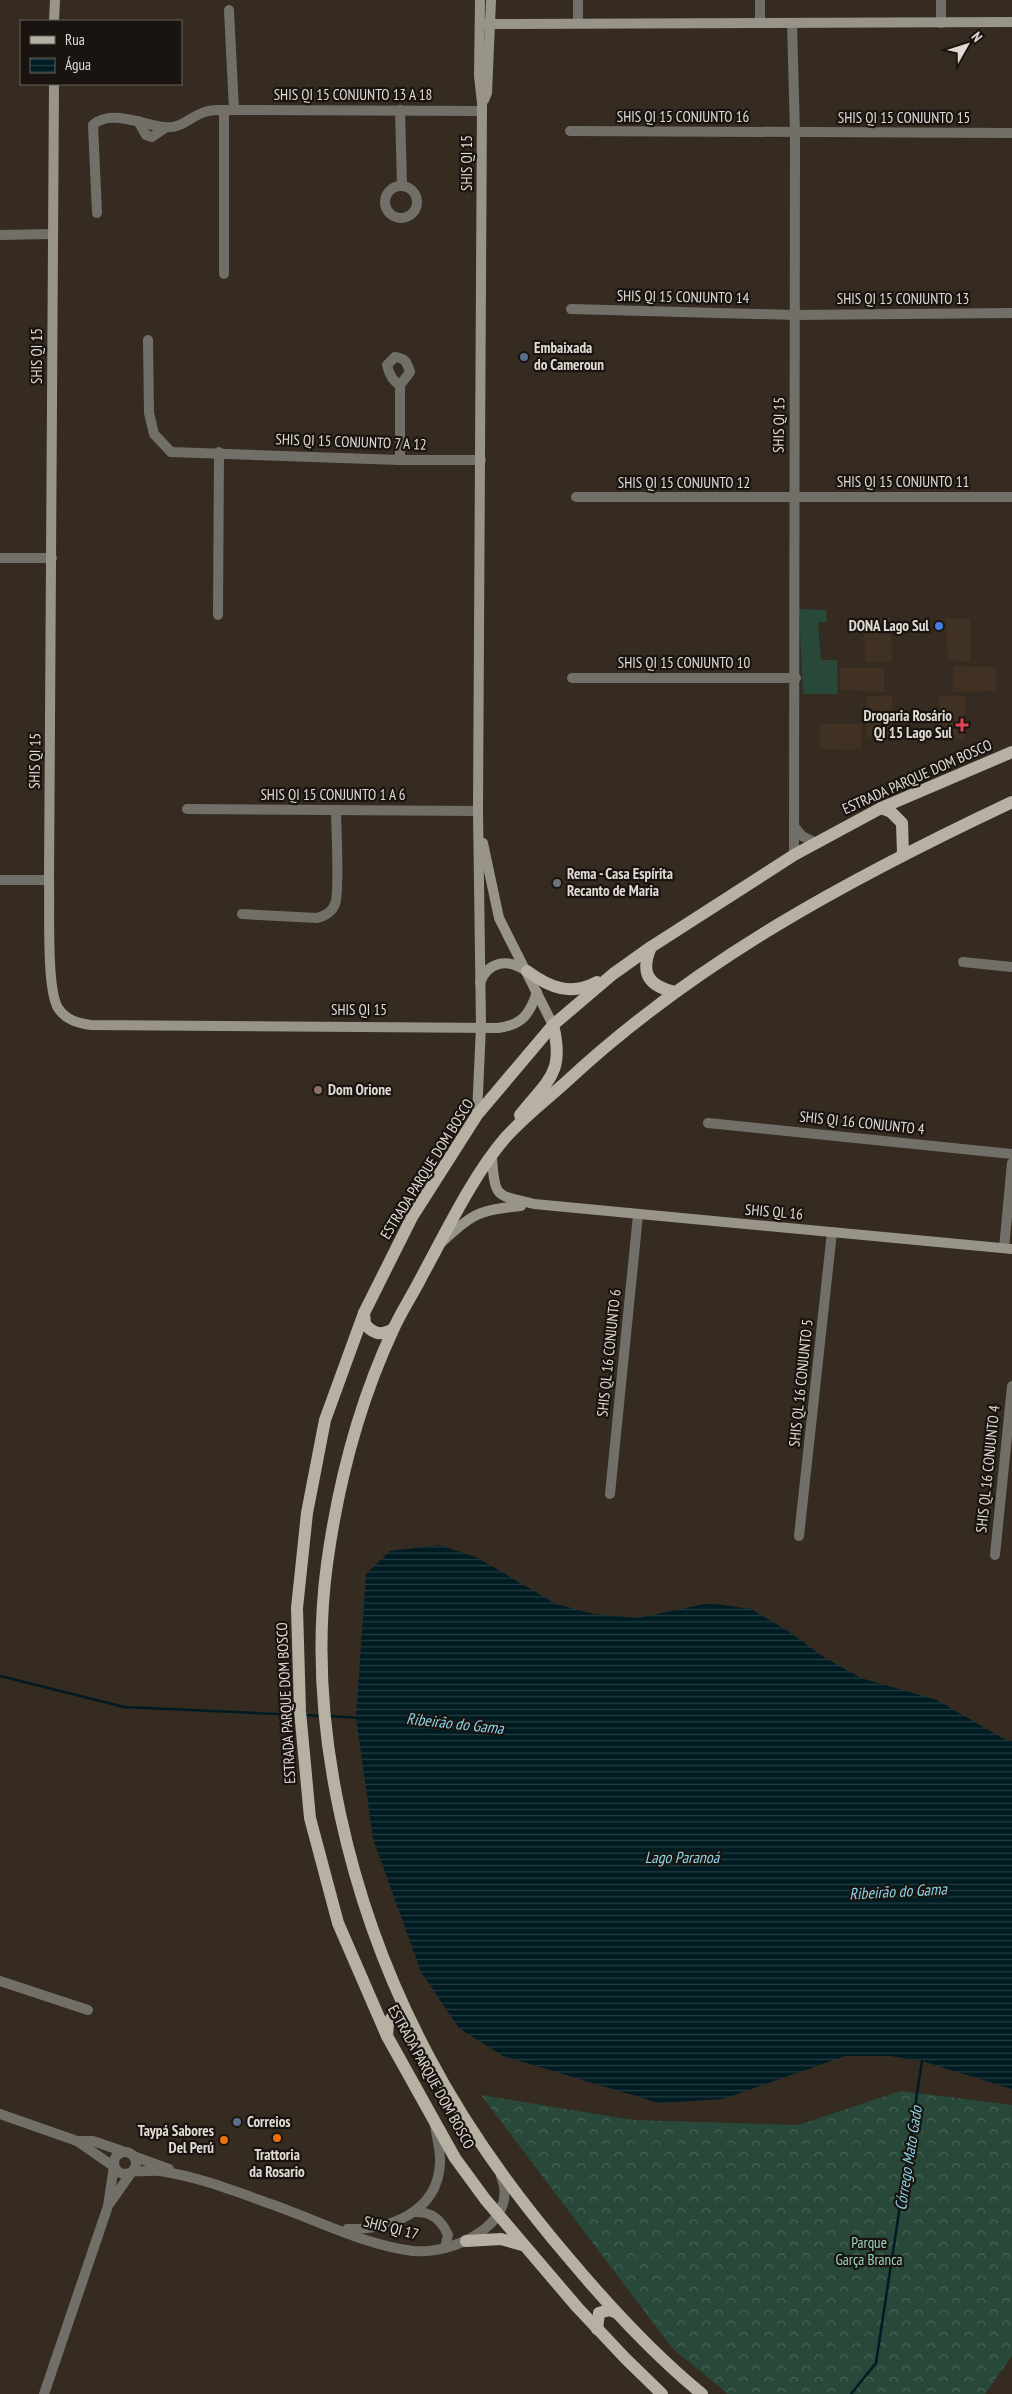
<svg xmlns="http://www.w3.org/2000/svg" width="1012" height="2394" font-family="'PT Sans Narrow',sans-serif">
  <style>
    .built { fill: #403122 }
    .forest { fill: url(#forest-crowns) }
    .garden { fill: #28493a }
    .water { fill: url(#water-rules) }
    .lines { fill: none; stroke-linecap: round; stroke-linejoin: round }
    .stream { stroke: #001c23; stroke-width: 2.5 }
    .street { stroke: #726f69; stroke-width: 10 }
    .secondary { stroke: #99948a; stroke-width: 10 }
    .primary { stroke: #b7b1a4; stroke-width: 12 }
    .service-dot { fill: #5c6f8a; stroke: #191410; stroke-width: 2 }
    .shop-dot { fill: #3f7fe0; stroke: #191410; stroke-width: 2 }
    .health-dot { fill: #e0444e; stroke: #191410; stroke-width: 2 }
    .worship-dot { fill: #6b7280; stroke: #191410; stroke-width: 2 }
    .education-dot { fill: #8d6e63; stroke: #191410; stroke-width: 2 }
    .food-dot { fill: #e8710a; stroke: #191410; stroke-width: 2 }
    .labels { text-anchor: middle; stroke-width: 4.5; stroke-linejoin: round; paint-order: stroke }
    .street-label { font-size: 15px; fill: #e1dad4; stroke: #191410 }
    .poi-label { font-size: 15px; font-weight: bold; fill: #e1dad4; stroke: #191410; text-anchor: start }
    .park-label { font-size: 15px; fill: #97d6b8; stroke: #191410 }
    .water-label { font-size: 16px; font-style: italic; fill: #8bd3e7; stroke: #191410 }
  </style>
  <defs>
    <pattern id="forest-crowns" width="20" height="18" patternUnits="userSpaceOnUse" patternTransform="scale(1.25)"><rect width="20" height="18" fill="#28493a"/><path d="M2 6a3 3 0 1 1 6 0M12 15a3 3 0 1 1 6 0" fill="none" stroke="#476356"/></pattern>
    <pattern id="water-rules" width="6" height="5" patternUnits="userSpaceOnUse" patternTransform="scale(1.25)"><rect width="6" height="5" fill="#001c23"/><path d="M0 2.5h6" fill="none" stroke="#253c42"/></pattern>
  </defs>
  <rect width="100%" height="100%" fill="#352b21"/>
  <!-- built -->
  <g class="built">
    <path d="M 864,618 L 891,618 L 892,662 L 865,662 Z"/>
    <path d="M 946,618 L 970,619 L 971,662 L 948,660 Z"/>
    <path d="M 953,666 L 997,667 L 996,691 L 953,692 Z"/>
    <path d="M 839,668 L 884,668 L 884,692 L 840,690 Z"/>
    <path d="M 892,695 L 893,738 L 866,737 L 867,696 Z"/>
    <path d="M 939,695 L 965,696 L 965,739 L 940,738 Z"/>
    <path d="M 820,724 L 862,724 L 861,750 L 819,749 Z"/>
  </g>
  <!-- forest -->
  <path class="forest" d="M 901,2091 L 1012,2105 L 1012,2356 L 985,2394 L 728,2394 L 672,2348 L 481,2095 L 633,2120 L 798,2125 Z"/>
  <!-- garden -->
  <path class="garden" d="M 799,609 L 826,610 L 827,622 L 818,622 L 821,660 L 837,660 L 838,694 L 803,694 Z"/>
  <!-- water -->
  <path class="water" d="M 440,1545 L 478,1558 L 556,1604 L 594,1614 L 638,1618 L 709,1603 L 751,1609 L 788,1631 L 822,1656 L 861,1678 L 937,1700 L 1004,1739 L 1012,1741 L 1012,2089 L 922,2061 L 890,2056 L 845,2056 L 723,2099 L 659,2103 L 503,2056 L 459,2028 L 421,1972 L 373,1839 L 356,1717 L 366,1574 L 390,1551 Z"/>
  <g class="lines">
    <!-- stream -->
    <g class="stream">
      <path d="M 0,1676 L 124,1707 L 297,1715"/>
      <path d="M 305,1715 L 322,1716"/>
      <path d="M 330,1716 L 359,1718"/>
      <path d="M 851,2394 L 876,2363 L 922,2061"/>
    </g>
    <!-- street -->
    <g class="street">
      <path d="M 229,10 L 234,110"/>
      <path d="M 578,23 L 578,0"/>
      <path d="M 760,23 L 760,0"/>
      <path d="M 792,23 L 795,133 L 794,855"/>
      <path d="M 941,23 L 941,0"/>
      <path d="M 224,110 L 482,111"/>
      <path d="M 400,110 L 402,186"/>
      <path d="M 138,121 L 146,135 L 152,137 L 165,128"/>
      <path d="M 570,131 L 1012,133"/>
      <circle cx="401" cy="202" r="16"/>
      <path d="M 97,213 L 93,125 C 111,108 145,126 165,127 C 182,129 190,116 205,112 C 211,109 217,110 224,110 L 224,274"/>
      <path d="M 0,235 L 53,234"/>
      <path d="M 571,309 L 795,315 L 1012,313"/>
      <path d="M 148,340 L 149,413 L 154,434 L 171,452 L 400,460 L 481,460"/>
      <path d="M 400,460 L 400,385 L 410,372 C 407,362 405,358 395,357 L 387,365 C 389,374 392,381 400,385"/>
      <path d="M 576,497 L 1012,497"/>
      <path d="M 0,558 L 52,558"/>
      <path d="M 218,615 L 219,452"/>
      <path d="M 572,678 L 796,678"/>
      <path d="M 187,809 L 478,811"/>
      <path d="M 794,826 L 802,836 L 816,843"/>
      <path d="M 0,880 L 49,880"/>
      <path d="M 242,914 L 317,918 C 325,916 332,912 335,904 C 340,892 336,827 336,810"/>
      <path d="M 963,962 L 1012,967"/>
      <path d="M 708,1123 L 1012,1154"/>
      <path d="M 1004,1248 L 1012,1163"/>
      <path d="M 610,1494 L 638,1215"/>
      <path d="M 799,1536 L 832,1232"/>
      <path d="M 995,1555 L 1012,1386"/>
      <path d="M 0,1981 L 88,2010"/>
      <path d="M 0,2114 L 77,2141 L 113,2166"/>
      <path d="M 80,2141 L 93,2141 L 125,2152"/>
      <circle cx="125" cy="2163" r="11"/>
      <path d="M 133,2156 L 169,2169"/>
      <path d="M 133,2171 C 142,2172 151,2170 160,2171 C 195,2176 232,2190 265,2202 C 313,2218 363,2245 413,2251 C 452,2255 521,2224 501,2176"/>
      <path d="M 110,2203 L 131,2173"/>
      <path d="M 414,2212 C 431,2211 441,2219 448,2235 L 445,2248"/>
      <path d="M 347,2229 C 389,2230 437,2213 440,2164 C 441,2152 437,2138 435,2126"/>
      <path d="M 44,2394 L 108,2206 L 114,2166"/>
    </g>
    <!-- secondary -->
    <g class="secondary">
      <path d="M 54,21 L 55,0"/>
      <path d="M 480,24 L 1012,22"/>
      <path d="M 54,84 L 49,880 C 50,907 46,988 58,1008 C 66,1020 77,1023 91,1025 L 498,1028 C 522,1025 530,1014 537,992"/>
      <path d="M 484,100 L 487,93 L 491,0"/>
      <path d="M 483,843 L 499,918 L 553,1025"/>
      <path d="M 480,983 C 488,961 508,958 526,971"/>
      <path d="M 477,1115 L 481,1026 L 478,811 L 482,103 L 479,76 L 480,0"/>
      <path d="M 492,1158 C 495,1201 497,1194 534,1204 L 1012,1249"/>
      <path d="M 442,1242 C 474,1213 478,1210 521,1206"/>
    </g>
    <!-- primary -->
    <g class="primary">
      <path d="M 881,808 L 891,812 L 902,823 L 903,854"/>
      <path d="M 651,947 C 640,973 648,986 675,992"/>
      <path d="M 527,971 C 550,988 571,996 597,982"/>
      <path d="M 520,1115 C 548,1080 565,1073 553,1025"/>
      <path d="M 364,1313 L 365,1324 C 373,1334 382,1336 393,1329"/>
      <path d="M 387,2036 L 388,2023 L 393,2016 L 403,2019 L 412,2031"/>
      <path d="M 466,2241 L 501,2239 L 522,2245"/>
      <path d="M 597,2329 L 599,2313 L 609,2310 L 617,2313"/>
      <path d="M 662,2394 L 625,2358 L 577,2307 L 485,2199 L 455,2158 L 387,2036 L 338,1923 L 310,1818 L 300,1711 L 297,1608 L 307,1513 L 325,1420 L 364,1313 L 412,1217 L 477,1115 L 553,1025 L 613,974 L 651,947 L 794,855 L 881,808 L 1012,752"/>
      <path d="M 702,2394 C 652,2353 608,2305 567,2256 C 515,2195 465,2126 428,2055 C 352,1912 305,1727 327,1564 C 338,1484 359,1403 393,1330 C 401,1312 413,1294 422,1276 C 446,1232 473,1175 506,1137 C 524,1117 546,1100 566,1082 C 697,960 851,878 1012,802"/>
    </g>
  </g>
  <!-- markers -->
  <g class="service-dot">
    <circle cx="524" cy="357" r="5"/>
    <circle cx="237" cy="2122" r="5"/>
  </g>
  <circle class="shop-dot" cx="939" cy="626" r="5"/>
  <path class="health-dot" d="M959.5 717.5h5v5h5v5h-5v5h-5v-5h-5v-5h5z"/>
  <circle class="worship-dot" cx="557" cy="883" r="5"/>
  <circle class="education-dot" cx="318" cy="1090" r="5"/>
  <g class="food-dot">
    <circle cx="277" cy="2138" r="5"/>
    <circle cx="224" cy="2140" r="5"/>
  </g>
  <g class="labels">
    <!-- street labels -->
    <g class="street-label">
      <text x="353" y="100">SHIS QI 15 CONJUNTO 13 A 18</text>
      <text x="683" y="122">SHIS QI 15 CONJUNTO 16</text>
      <text x="904" y="123">SHIS QI 15 CONJUNTO 15</text>
      <text transform="translate(467 163) rotate(-90)" y="5">SHIS QI 15</text>
      <text transform="translate(683 297) rotate(1)" y="5">SHIS QI 15 CONJUNTO 14</text>
      <text x="903" y="304">SHIS QI 15 CONJUNTO 13</text>
      <text transform="translate(37 356) rotate(-90)" y="5">SHIS QI 15</text>
      <text transform="translate(779 425) rotate(-89)" y="5">SHIS QI 15</text>
      <text transform="translate(351 442) rotate(2)" y="5">SHIS QI 15 CONJUNTO 7 A 12</text>
      <text x="903" y="487">SHIS QI 15 CONJUNTO 11</text>
      <text x="684" y="488">SHIS QI 15 CONJUNTO 12</text>
      <text x="684" y="668">SHIS QI 15 CONJUNTO 10</text>
      <text transform="translate(35 761) rotate(-89)" y="5">SHIS QI 15</text>
      <text transform="translate(917 777) rotate(-24)" y="5">ESTRADA PARQUE DOM BOSCO</text>
      <text x="333" y="800">SHIS QI 15 CONJUNTO 1 A 6</text>
      <text x="359" y="1015">SHIS QI 15</text>
      <text transform="translate(862 1123) rotate(6)" y="5">SHIS QI 16 CONJUNTO 4</text>
      <text transform="translate(427 1169) rotate(-58)" y="5">ESTRADA PARQUE DOM BOSCO</text>
      <text transform="translate(774 1212) rotate(5)" y="5">SHIS QL 16</text>
      <text transform="translate(609 1353) rotate(-84)" y="5">SHIS QL 16 CONJUNTO 6</text>
      <text transform="translate(801 1383) rotate(-84)" y="5">SHIS QL 16 CONJUNTO 5</text>
      <text transform="translate(988 1469) rotate(-84)" y="5">SHIS QL 16 CONJUNTO 4</text>
      <text transform="translate(286 1703) rotate(-93)" y="5">ESTRADA PARQUE DOM BOSCO</text>
      <text transform="translate(431 2077) rotate(61)" y="5">ESTRADA PARQUE DOM BOSCO</text>
      <text transform="translate(391 2228) rotate(14)" y="5">SHIS QI 17</text>
    </g>
    <!-- poi labels -->
    <g class="poi-label">
      <text x="534" y="353">Embaixada<tspan x="534" dy="17">do Cameroun</tspan></text>
      <text x="929" y="631" text-anchor="end">DONA Lago Sul</text>
      <text x="952" y="721" text-anchor="end">Drogaria Rosário<tspan x="952" dy="17">QI 15 Lago Sul</tspan></text>
      <text x="567" y="879">Rema - Casa Espírita<tspan x="567" dy="17">Recanto de Maria</tspan></text>
      <text x="328" y="1095">Dom Orione</text>
      <text x="247" y="2127">Correios</text>
      <text x="214" y="2136" text-anchor="end">Taypá Sabores<tspan x="214" dy="17">Del Perú</tspan></text>
      <text x="277" y="2160" text-anchor="middle">Trattoria<tspan x="277" dy="17">da Rosario</tspan></text>
    </g>
    <!-- park labels -->
    <g class="park-label">
      <text x="869" y="2248">Parque<tspan x="869" dy="17">Garça Branca</tspan></text>
    </g>
    <!-- water labels -->
    <g class="water-label">
      <text transform="translate(455 1723) rotate(6)" y="6">Ribeirão do Gama</text>
      <text x="682" y="1863">Lago Paranoá</text>
      <text transform="translate(898 1891) rotate(-3)" y="6">Ribeirão do Gama</text>
      <text transform="translate(908 2158) rotate(-81)" y="6">Córrego Mato Gado</text>
    </g>
  </g>
  <!-- legend -->
  <rect x="20" y="20" width="162" height="65" fill="#191410" stroke="#69635e"/>
  <rect x="30" y="36" width="25" height="8" fill="#b7b1a4" stroke="#69635e"/>
  <text x="65" y="45" font-size="15" fill="#e1dad4">Rua</text>
  <rect x="30" y="58" width="25" height="15" fill="url(#water-rules)" stroke="#69635e"/>
  <text x="65" y="70" font-size="15" fill="#e1dad4">Água</text>
  <!-- north arrow -->
  <g transform="translate(967 45) rotate(51)" stroke="#191410" stroke-width="4" paint-order="stroke">
  <path d="M0-4L9 19L0 12L-9 19Z" fill="#e1dad4"/>
  <text y="-8" font-size="14" font-weight="bold" text-anchor="middle" fill="#e1dad4">N</text>
  </g>
</svg>
